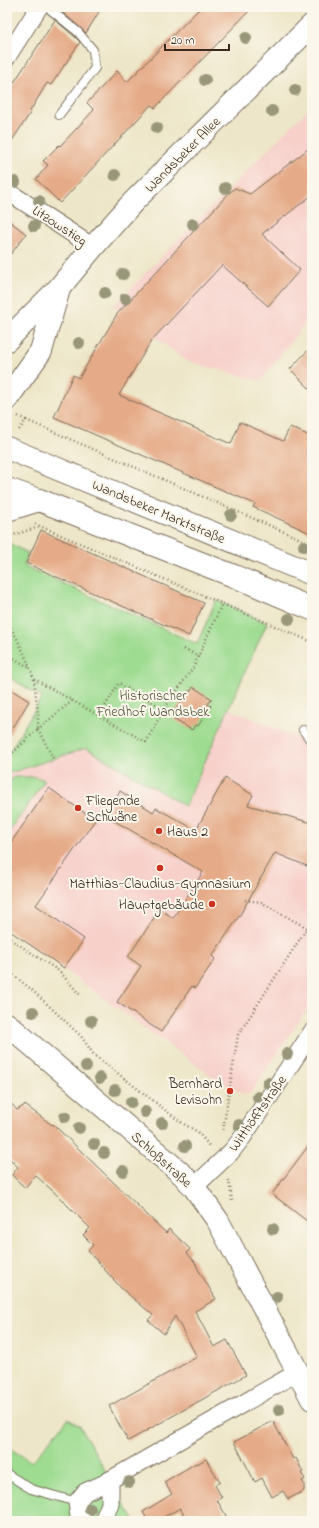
<svg xmlns="http://www.w3.org/2000/svg" width="319" height="1528" font-family="'Indie Flower',sans-serif">
  <style>
    .built { fill: #f7d0ca }
    .green { fill: #9edc91; stroke: #6c8358 }
    .building { fill: #e5aa87 }
    .lines { fill: none; stroke-linecap: round; stroke-linejoin: round }
    .service-casing { stroke: #796c5a; stroke-width: 10 }
    .minor-casing { stroke: #796c5a; stroke-width: 19 }
    .secondary-casing { stroke: #796c5a; stroke-width: 24 }
    .primary-casing { stroke: #796c5a; stroke-width: 24 }
    .path { stroke: #796c5a; stroke-width: 2.5; stroke-dasharray: 1 3; stroke-linecap: butt }
    .service { stroke: #fff; stroke-width: 8 }
    .minor { stroke: #fff; stroke-width: 17 }
    .secondary { stroke: #fff; stroke-width: 22 }
    .primary { stroke: #fff; stroke-width: 22 }
    .tree { fill: #99977a }
    .poi-dot { fill: #c8321e; stroke: #fbf7ec; stroke-width: 1.5 }
    .labels { text-anchor: middle; stroke-width: 4; stroke-linejoin: round; paint-order: stroke }
    .street-label { font-size: 14px; fill: #3b2a1e; stroke: #fbf7ec }
    .park-label { font-size: 14px; fill: #54563b; stroke: #fbf7ec }
    .poi-label { font-size: 14px; fill: #3b2a1e; stroke: #fbf7ec; text-anchor: start }
  </style>
  <rect width="100%" height="100%" fill="#fbf7ec"/>
  <filter id="ink" filterUnits="userSpaceOnUse"><feTurbulence type="fractalNoise" baseFrequency=".025" numOctaves="2"/><feDisplacementMap in="SourceGraphic" scale="8" xChannelSelector="R" yChannelSelector="G"/><feConvolveMatrix kernelMatrix="1 2 1 2 8 2 1 2 1" color-interpolation-filters="sRGB"/></filter>
  <filter id="wash" filterUnits="userSpaceOnUse"><feTurbulence type="fractalNoise" baseFrequency=".012" numOctaves="4" result="noise"/><feDisplacementMap in="SourceGraphic" scale="16" xChannelSelector="R" yChannelSelector="G"/><feGaussianBlur stdDeviation="0.9" result="paint"/><feColorMatrix in="noise" values="0 0 0 0 0 0 0 0 0 0 0 0 0 0 0 0 0 1.4 0 .05"/><feComposite in="paint" operator="in"/></filter>
  <g filter="url(#wash)">
    <rect width="100%" height="100%" fill="#ede6c8"/>
    <!-- built -->
    <g class="built">
      <path d="M 312,105 L 312,314 L 261,381 L 187,361 L 113,306 Z"/>
      <path d="M 228,708 L 304,741 L 312,754 L 312,1002 L 250,1094 L 243,1094 L 216,1079 L 67,972 L 61,966 L 7,929 L 7,774 L 86,748 L 185,806 Z"/>
    </g>
    <!-- green -->
    <g class="green">
      <path d="M 10,544 L 28,553 L 24,566 L 197,644 L 216,600 L 267,623 L 185,806 L 86,748 L 7,774 L 7,756 L 42,697 L 7,676 L 7,545 Z"/>
      <path d="M 13,777 L 35,777 L 45,780 L 7,835 L 7,787 Z"/>
      <path d="M 68,1419 L 80,1426 L 127,1509 L 135,1521 L 7,1521 L 7,1447 L 32,1462 Z"/>
    </g>
    <g id="blocks">
      <!-- building -->
      <g class="building">
        <path d="M 64,7 L 102,7 L 86,33 L 61,11 Z"/>
        <path d="M 201,7 L 253,7 L 155,108 L 151,105 L 60,203 L 36,179 L 48,165 L 43,161 L 59,145 L 60,146 L 94,110 L 87,103 L 117,71 L 127,82 Z"/>
        <path d="M 55,20 L 74,36 L 80,42 L 51,85 L 47,83 L 30,111 L 31,112 L 7,148 L 7,93 Z"/>
        <path d="M 312,146 L 312,195 L 262,234 L 300,270 L 268,306 L 222,265 L 151,341 L 119,395 L 231,444 L 240,422 L 283,441 L 290,427 L 312,437 L 312,534 L 253,507 L 255,504 L 54,417 L 73,375 L 79,378 L 117,314 L 230,192 L 235,188 L 250,194 Z"/>
        <path d="M 7,219 L 26,234 L 7,259 Z"/>
        <path d="M 312,346 L 312,391 L 290,369 Z"/>
        <path d="M 41,530 L 204,603 L 189,636 L 26,563 Z"/>
        <path d="M 7,687 L 29,701 L 7,738 Z"/>
        <path d="M 193,687 L 212,699 L 208,704 L 211,706 L 198,726 L 195,725 L 192,730 L 173,719 L 177,713 L 175,711 L 188,691 L 190,692 Z"/>
        <path d="M 225,778 L 253,795 L 248,805 L 312,823 L 312,868 L 275,853 L 240,915 L 212,956 L 215,959 L 195,988 L 192,986 L 161,1032 L 117,1002 L 141,966 L 128,957 L 160,909 L 173,918 L 203,872 L 106,816 L 120,791 L 153,812 L 156,808 L 196,830 Z"/>
        <path d="M 49,788 L 95,820 L 36,905 L 84,939 L 64,968 L 7,929 L 7,848 Z"/>
        <path d="M 7,1099 L 17,1110 L 25,1105 L 52,1125 L 53,1124 L 166,1233 L 169,1229 L 190,1249 L 187,1253 L 195,1262 L 198,1269 L 216,1299 L 195,1311 L 214,1347 L 227,1340 L 246,1375 L 128,1441 L 109,1406 L 197,1357 L 175,1316 L 164,1334 L 148,1320 L 153,1315 L 122,1289 L 88,1251 L 93,1245 L 83,1235 L 90,1228 L 55,1193 L 35,1175 L 25,1188 L 12,1175 L 18,1167 L 7,1156 Z"/>
        <path d="M 312,1141 L 312,1225 L 272,1194 Z"/>
        <path d="M 273,1421 L 293,1459 L 296,1458 L 303,1472 L 301,1473 L 305,1479 L 302,1481 L 304,1484 L 304,1491 L 288,1499 L 283,1491 L 272,1497 L 262,1478 L 255,1482 L 234,1442 Z"/>
        <path d="M 206,1459 L 220,1482 L 215,1485 L 222,1498 L 217,1500 L 229,1521 L 187,1521 L 180,1508 L 157,1521 L 148,1521 L 143,1512 L 172,1494 L 164,1482 L 196,1463 L 197,1464 Z"/>
      </g>
    </g>
  </g>
  <g filter="url(#ink)">
    <use href="#blocks" fill-opacity="0" stroke="#796c5a" stroke-width="1"/>
    <g class="lines">
      <defs>
        <g id="service">
          <path d="M 47,7 L 78,32 L 93,50 L 95,68 L 59,115"/>
          <path d="M 303,730 L 312,742"/>
          <path d="M 7,1474 L 31,1489 L 77,1502"/>
        </g>
        <g id="minor">
          <path d="M 7,57 L 39,7"/>
          <path d="M 7,191 L 93,247"/>
          <path d="M 194,1187 L 231,1152 L 242,1138 L 312,1032"/>
          <path d="M 86,1521 L 79,1517 L 77,1502 L 85,1492 L 103,1484 L 298,1372"/>
          <path d="M 103,1521 L 110,1504 L 110,1480"/>
        </g>
        <path id="secondary" d="M 7,1024 L 183,1175 L 194,1187 L 218,1221 L 312,1399"/>
        <g id="primary">
          <path d="M 7,340 L 59,288 L 93,247 L 133,202 L 312,25"/>
          <path d="M 7,399 L 41,351 L 59,289"/>
          <path d="M 7,448 L 312,574"/>
          <path d="M 7,489 L 39,500 L 234,576 L 312,609"/>
          <path d="M 7,510 L 39,500"/>
        </g>
      </defs>
      <!-- service casing -->
      <use href="#service" class="service-casing"/>
      <!-- minor casing -->
      <use href="#minor" class="minor-casing"/>
      <!-- secondary casing -->
      <use href="#secondary" class="secondary-casing"/>
      <!-- primary casing -->
      <use href="#primary" class="primary-casing"/>
      <!-- path -->
      <g class="path">
        <path d="M 18,416 L 26,420 L 19,430"/>
        <path d="M 26,420 L 312,544"/>
        <path d="M 35,524 L 312,642"/>
        <path d="M 7,537 L 39,527"/>
        <path d="M 7,621 C 18,639 27,659 34,679 L 146,742 L 164,709 L 193,668 L 222,604"/>
        <path d="M 184,649 L 199,656"/>
        <path d="M 7,654 L 30,668"/>
        <path d="M 99,716 L 119,683 L 164,709"/>
        <path d="M 7,758 L 38,729 L 38,715 L 34,679"/>
        <path d="M 53,758 L 38,729 L 72,701"/>
        <path d="M 245,900 L 261,902 L 312,931"/>
        <path d="M 7,937 L 59,971 L 81,996"/>
        <path d="M 7,970 L 32,990 L 81,1036 L 94,1055 L 182,1123 L 198,1132 L 210,1147"/>
        <path d="M 307,1013 L 312,1006"/>
        <path d="M 223,1130 L 238,1035 L 307,928"/>
        <path d="M 229,1180 L 232,1201"/>
      </g>
      <!-- service -->
      <use href="#service" class="service"/>
      <!-- minor -->
      <use href="#minor" class="minor"/>
      <!-- secondary -->
      <use href="#secondary" class="secondary"/>
      <!-- primary -->
      <use href="#primary" class="primary"/>
    </g>
    <!-- trees -->
    <g class="tree">
      <circle cx="246" cy="38" r="6"/>
      <circle cx="205" cy="80" r="6"/>
      <circle cx="295" cy="90" r="6"/>
      <circle cx="272" cy="111" r="6"/>
      <circle cx="157" cy="128" r="6"/>
      <circle cx="115" cy="175" r="6"/>
      <circle cx="15" cy="182" r="6"/>
      <circle cx="225" cy="188" r="6"/>
      <circle cx="39" cy="201" r="6"/>
      <circle cx="193" cy="224" r="6"/>
      <circle cx="34" cy="226" r="6"/>
      <circle cx="123" cy="274" r="6"/>
      <circle cx="105" cy="293" r="6"/>
      <circle cx="125" cy="299" r="6"/>
      <circle cx="79" cy="343" r="6"/>
      <circle cx="231" cy="515" r="6"/>
      <circle cx="304" cy="546" r="6"/>
      <circle cx="289" cy="619" r="6"/>
      <circle cx="33" cy="1012" r="6"/>
      <circle cx="91" cy="1021" r="6"/>
      <circle cx="287" cy="1054" r="6"/>
      <circle cx="86" cy="1066" r="6"/>
      <circle cx="100" cy="1078" r="6"/>
      <circle cx="268" cy="1083" r="6"/>
      <circle cx="115" cy="1090" r="6"/>
      <circle cx="258" cy="1097" r="6"/>
      <circle cx="131" cy="1102" r="6"/>
      <circle cx="145" cy="1112" r="6"/>
      <circle cx="65" cy="1117" r="6"/>
      <circle cx="162" cy="1123" r="6"/>
      <circle cx="239" cy="1125" r="6"/>
      <circle cx="79" cy="1128" r="6"/>
      <circle cx="94" cy="1144" r="6"/>
      <circle cx="185" cy="1146" r="6"/>
      <circle cx="104" cy="1153" r="6"/>
      <circle cx="123" cy="1171" r="6"/>
      <circle cx="273" cy="1229" r="6"/>
      <circle cx="277" cy="1297" r="6"/>
      <circle cx="279" cy="1410" r="6"/>
      <circle cx="129" cy="1482" r="6"/>
      <circle cx="90" cy="1509" r="6"/>
    </g>
  </g>
  <!-- markers -->
  <g class="poi-dot">
    <circle cx="78" cy="808" r="4"/>
    <circle cx="159" cy="831" r="4"/>
    <circle cx="160" cy="868" r="4"/>
    <circle cx="212" cy="904" r="4"/>
    <circle cx="230" cy="1091" r="4"/>
  </g>
  <g class="labels">
    <!-- street labels -->
    <g class="street-label">
      <text transform="translate(182 154) rotate(-45)" y="5">Wandsbeker Allee</text>
      <text transform="translate(60 225) rotate(33)" y="5">Litzowstieg</text>
      <text transform="translate(159 511) rotate(23)" y="5">Wandsbeker Marktstraße</text>
      <text transform="translate(257 1113) rotate(-55)" y="5">Witthöfftstraße</text>
      <text transform="translate(162 1159) rotate(42)" y="5">Schloßstraße</text>
    </g>
    <!-- park labels -->
    <g class="park-label">
      <text x="153" y="700">Historischer<tspan x="153" dy="16">Friedhof Wandsbek</tspan></text>
    </g>
    <!-- poi labels -->
    <g class="poi-label">
      <text x="86" y="805">Fliegende<tspan x="86" dy="16">Schwäne</tspan></text>
      <text x="167" y="836">Haus 2</text>
      <text x="160" y="888" text-anchor="middle">Matthias-Claudius-Gymnasium</text>
      <text x="204" y="909" text-anchor="end">Hauptgebäude</text>
      <text x="222" y="1088" text-anchor="end">Bernhard<tspan x="222" dy="16">Levisohn</tspan></text>
    </g>
  </g>
  <!-- margin -->
  <rect width="319" height="1528" fill="none" stroke="#fbf7ec" stroke-width="24"/>
  <!-- scale -->
  <path d="M165 44v6h64v-6" fill="none" stroke="#3b2a1e" stroke-width="2"/>
  <text x="171" y="44" font-size="12" fill="#3b2a1e" stroke="#fbf7ec" stroke-width="3" paint-order="stroke">20 m</text>
</svg>
